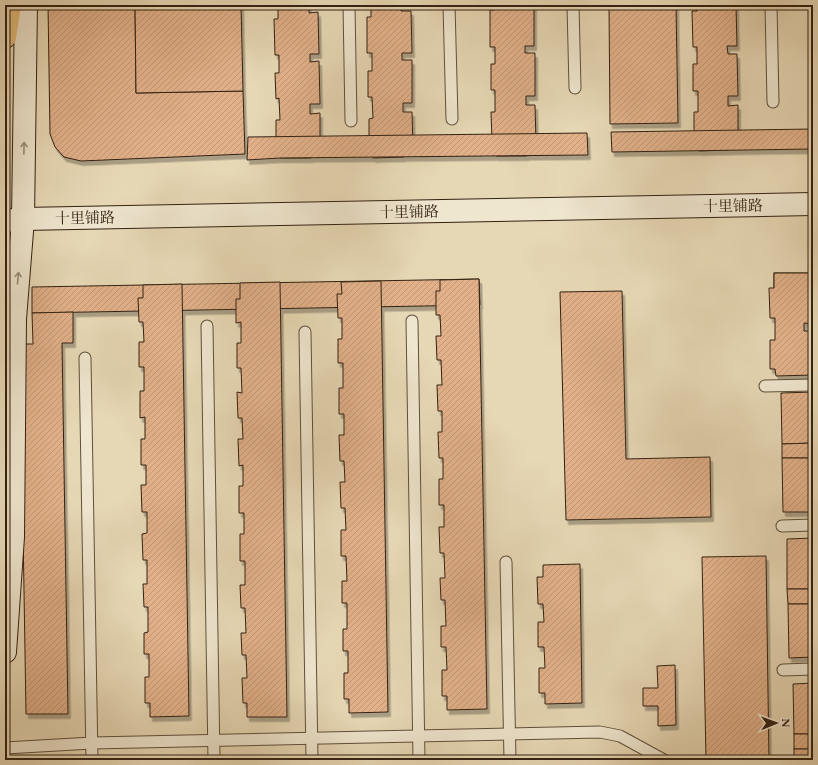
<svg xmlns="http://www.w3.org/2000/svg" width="818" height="765" font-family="'EB Garamond','Noto Serif SC',serif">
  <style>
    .building { fill: url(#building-hatch); stroke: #322112; filter: url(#shadow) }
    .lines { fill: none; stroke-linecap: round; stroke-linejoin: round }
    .lane-casing { stroke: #5f4f3b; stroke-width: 13 }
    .secondary-casing { stroke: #322112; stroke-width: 24 }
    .highway-casing { stroke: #322112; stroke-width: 24 }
    .lane { stroke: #efe6cf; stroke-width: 11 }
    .secondary { stroke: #efe6cf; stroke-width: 22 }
    .highway { stroke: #e4bc7a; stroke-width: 22 }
    .oneway { stroke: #9a8d7a }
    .labels { text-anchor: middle; stroke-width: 3; stroke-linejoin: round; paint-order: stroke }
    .street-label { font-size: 15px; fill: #322112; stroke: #efe6cf }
  </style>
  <defs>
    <pattern id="building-hatch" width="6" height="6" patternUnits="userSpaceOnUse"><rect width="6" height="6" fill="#e2b18a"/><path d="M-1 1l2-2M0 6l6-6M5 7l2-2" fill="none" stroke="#c29876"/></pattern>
    <filter id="shadow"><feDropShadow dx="2.5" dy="4.5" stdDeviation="0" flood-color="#0004"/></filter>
  </defs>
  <rect width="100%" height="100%" fill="#e7d8b5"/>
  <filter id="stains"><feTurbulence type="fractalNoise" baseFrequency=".005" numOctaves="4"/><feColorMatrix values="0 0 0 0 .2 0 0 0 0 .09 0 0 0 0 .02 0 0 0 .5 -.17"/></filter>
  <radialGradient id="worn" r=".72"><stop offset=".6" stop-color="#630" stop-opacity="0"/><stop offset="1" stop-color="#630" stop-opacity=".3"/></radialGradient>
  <!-- building -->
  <g class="building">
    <path d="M 48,5 L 135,5 L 136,93 L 243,91 L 245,154 L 81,161 L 64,157 L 55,147 L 50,134 Z"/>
    <path d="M 135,5 L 241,5 L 243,91 L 136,93 Z"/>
    <path d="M 278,5 L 309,5 L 309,13 L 318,12 L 319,54 L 310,54 L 310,62 L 319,61 L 320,104 L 310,104 L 310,114 L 320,113 L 320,150 L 311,150 L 311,158 L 280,158 L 280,149 L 276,149 L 276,120 L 280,120 L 279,98 L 276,99 L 275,73 L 279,73 L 279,55 L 275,55 L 274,19 L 278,19 Z"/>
    <path d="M 371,5 L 401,5 L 401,11 L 411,11 L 412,53 L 402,53 L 402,60 L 412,60 L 412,103 L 403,103 L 403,112 L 412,112 L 413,149 L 403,149 L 404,157 L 373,158 L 373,148 L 369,148 L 369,119 L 373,118 L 372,97 L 368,97 L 368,71 L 372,71 L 372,53 L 367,53 L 367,17 L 371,17 Z"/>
    <path d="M 494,5 L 534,5 L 534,46 L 525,46 L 525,53 L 535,53 L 535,96 L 526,96 L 526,105 L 535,105 L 536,142 L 526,142 L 527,156 L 496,156 L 496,141 L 492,141 L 491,112 L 495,112 L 495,90 L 491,90 L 491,64 L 495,64 L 495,47 L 490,47 L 490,10 L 494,10 Z"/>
    <path d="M 609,5 L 676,5 L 678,123 L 610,124 Z"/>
    <path d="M 697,5 L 736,5 L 737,46 L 727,46 L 728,54 L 737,54 L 738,96 L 728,96 L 728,106 L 738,105 L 738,142 L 729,142 L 729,150 L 699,151 L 699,141 L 694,141 L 694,112 L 698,112 L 698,91 L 693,91 L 693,64 L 697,64 L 697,47 L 693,47 L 692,11 L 697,11 Z"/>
    <path d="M 813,129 L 813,149 L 612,152 L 611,132 Z"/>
    <path d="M 587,133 L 588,155 L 280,158 L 247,160 L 248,137 Z"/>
    <rect x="774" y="273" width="39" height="23"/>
    <path d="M 774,273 L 813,273 L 813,324 L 804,323 L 804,331 L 813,331 L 813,375 L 776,376 L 775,369 L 770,369 L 770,340 L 775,340 L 775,318 L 770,318 L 769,288 L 774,288 Z"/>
    <path d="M 479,279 L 480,305 L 32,313 L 32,287 Z"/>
    <path d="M 479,279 L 487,709 L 447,710 L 447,696 L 442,696 L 442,670 L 447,670 L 446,647 L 441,647 L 441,626 L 446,626 L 445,600 L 441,600 L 440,578 L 445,578 L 444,553 L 440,553 L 439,527 L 444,527 L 444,505 L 439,505 L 439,479 L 443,479 L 443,458 L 439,458 L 438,432 L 442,432 L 442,411 L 438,411 L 437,385 L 442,385 L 441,360 L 437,360 L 436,336 L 441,336 L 440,315 L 436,315 L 436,291 L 440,291 L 440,280 Z"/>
    <path d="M 381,281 L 388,712 L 349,713 L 349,699 L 344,699 L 344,673 L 348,673 L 348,651 L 343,651 L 343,629 L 347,629 L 347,603 L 342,603 L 342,581 L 347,581 L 346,556 L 341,556 L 341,530 L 346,530 L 345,508 L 341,508 L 340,482 L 345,482 L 344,461 L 340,461 L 339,435 L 344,435 L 344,414 L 339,414 L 339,388 L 343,388 L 343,363 L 338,363 L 338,339 L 342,339 L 342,318 L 338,318 L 337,294 L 342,294 L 341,282 Z"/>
    <path d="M 280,282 L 287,717 L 247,717 L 247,703 L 243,703 L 242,678 L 247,678 L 246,655 L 242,655 L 241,633 L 246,633 L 245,608 L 241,608 L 240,585 L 245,585 L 245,561 L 240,561 L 240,534 L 244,534 L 244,513 L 239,513 L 239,486 L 243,486 L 243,465 L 239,466 L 238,439 L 243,439 L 242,418 L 238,418 L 237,392 L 242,393 L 241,368 L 237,368 L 237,343 L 241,343 L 241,322 L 236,323 L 236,299 L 240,299 L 240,283 Z"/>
    <path d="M 182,284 L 189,716 L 150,717 L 150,703 L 145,703 L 145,677 L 149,677 L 149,654 L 144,654 L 144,633 L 148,632 L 148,607 L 144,607 L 143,584 L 147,584 L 147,560 L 143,560 L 142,534 L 147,533 L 147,512 L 142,512 L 141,485 L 146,485 L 146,465 L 141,465 L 141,439 L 145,439 L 145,417 L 140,418 L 140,391 L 144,391 L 144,367 L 139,367 L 139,342 L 144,342 L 143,322 L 139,322 L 138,298 L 143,298 L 143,285 Z"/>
    <path d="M 622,291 L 626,459 L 710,457 L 711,517 L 566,520 L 560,292 Z"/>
    <path d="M 73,312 L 73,343 L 62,343 L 68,714 L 26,714 L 20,344 L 33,344 L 32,313 Z"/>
    <path d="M 813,392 L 813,443 L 782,444 L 781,393 Z"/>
    <path d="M 813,443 L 813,458 L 782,458 L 782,444 Z"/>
    <path d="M 782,458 L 813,458 L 813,512 L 783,512 Z"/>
    <path d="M 813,538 L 813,589 L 787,589 L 787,539 Z"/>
    <path d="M 766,556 L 769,760 L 706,760 L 702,557 Z"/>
    <path d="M 580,564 L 582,703 L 545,704 L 545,693 L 539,693 L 539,668 L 545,668 L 544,647 L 538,647 L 538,622 L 544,622 L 543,604 L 538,604 L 537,577 L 543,577 L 543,565 Z"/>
    <path d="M 787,589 L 813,589 L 813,604 L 788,604 Z"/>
    <path d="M 788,604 L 813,604 L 813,657 L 789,658 Z"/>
    <path d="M 675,665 L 676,725 L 658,726 L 658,706 L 643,706 L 643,688 L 658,688 L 657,666 Z"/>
    <path d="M 813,683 L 813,734 L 794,734 L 793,684 Z"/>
    <rect x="794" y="734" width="19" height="15"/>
    <rect x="794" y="749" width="19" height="11"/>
  </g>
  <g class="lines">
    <defs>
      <g id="lane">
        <path d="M 349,5 L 351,121"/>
        <path d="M 449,5 L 452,119"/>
        <path d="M 573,5 L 575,88"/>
        <path d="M 771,5 L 773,102"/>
        <path d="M 412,321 L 419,760"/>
        <path d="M 207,326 L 214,760"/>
        <path d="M 305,332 L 312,760"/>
        <path d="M 85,358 L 92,760"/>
        <path d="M 765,386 L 813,385"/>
        <path d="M 782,526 L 813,525"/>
        <path d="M 506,562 L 510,760"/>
        <path d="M 783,670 L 813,669"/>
        <path d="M 5,748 L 92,743 L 600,732 L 620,736 L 664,760"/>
      </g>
      <g id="secondary">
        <path d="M 5,221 L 23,219 L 813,204"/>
        <path d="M 5,652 L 13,537 L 15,319 L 23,219 L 26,5"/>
      </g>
      <path id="highway" d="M 5,37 L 10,5"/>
    </defs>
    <!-- lane casing -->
    <use href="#lane" class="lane-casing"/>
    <!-- secondary casing -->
    <use href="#secondary" class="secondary-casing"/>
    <!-- highway casing -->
    <use href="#highway" class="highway-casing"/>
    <!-- lane -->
    <use href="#lane" class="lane"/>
    <!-- secondary -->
    <use href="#secondary" class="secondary"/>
    <!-- highway -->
    <use href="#highway" class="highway"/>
  </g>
  <!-- one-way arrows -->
  <defs><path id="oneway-shaft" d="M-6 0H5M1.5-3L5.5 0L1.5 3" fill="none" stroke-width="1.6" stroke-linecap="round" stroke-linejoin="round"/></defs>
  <g class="oneway">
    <use href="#oneway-shaft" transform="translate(24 148) rotate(-89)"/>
    <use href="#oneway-shaft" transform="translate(18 278) rotate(-85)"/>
  </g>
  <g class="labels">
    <!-- street labels -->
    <g class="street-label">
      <text transform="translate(733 206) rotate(-1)" y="5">十里铺路</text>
      <text transform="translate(409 212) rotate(-1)" y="5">十里铺路</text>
      <text transform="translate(85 218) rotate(-1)" y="5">十里铺路</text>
    </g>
  </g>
  <!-- margin -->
  <rect width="818" height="765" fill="none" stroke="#e7d8b5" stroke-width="20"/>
  <rect x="6" y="6" width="806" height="753" fill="none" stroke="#322112" stroke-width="2"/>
  <rect x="10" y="10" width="798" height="745" fill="none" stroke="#322112"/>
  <!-- north arrow -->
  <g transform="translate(776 723) rotate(89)" stroke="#efe6cf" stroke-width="3" paint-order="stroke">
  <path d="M0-3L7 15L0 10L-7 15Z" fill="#322112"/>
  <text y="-6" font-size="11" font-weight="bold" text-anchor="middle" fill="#322112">N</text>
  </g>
  <rect width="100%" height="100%" filter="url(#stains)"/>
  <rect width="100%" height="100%" fill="url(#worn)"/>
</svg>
